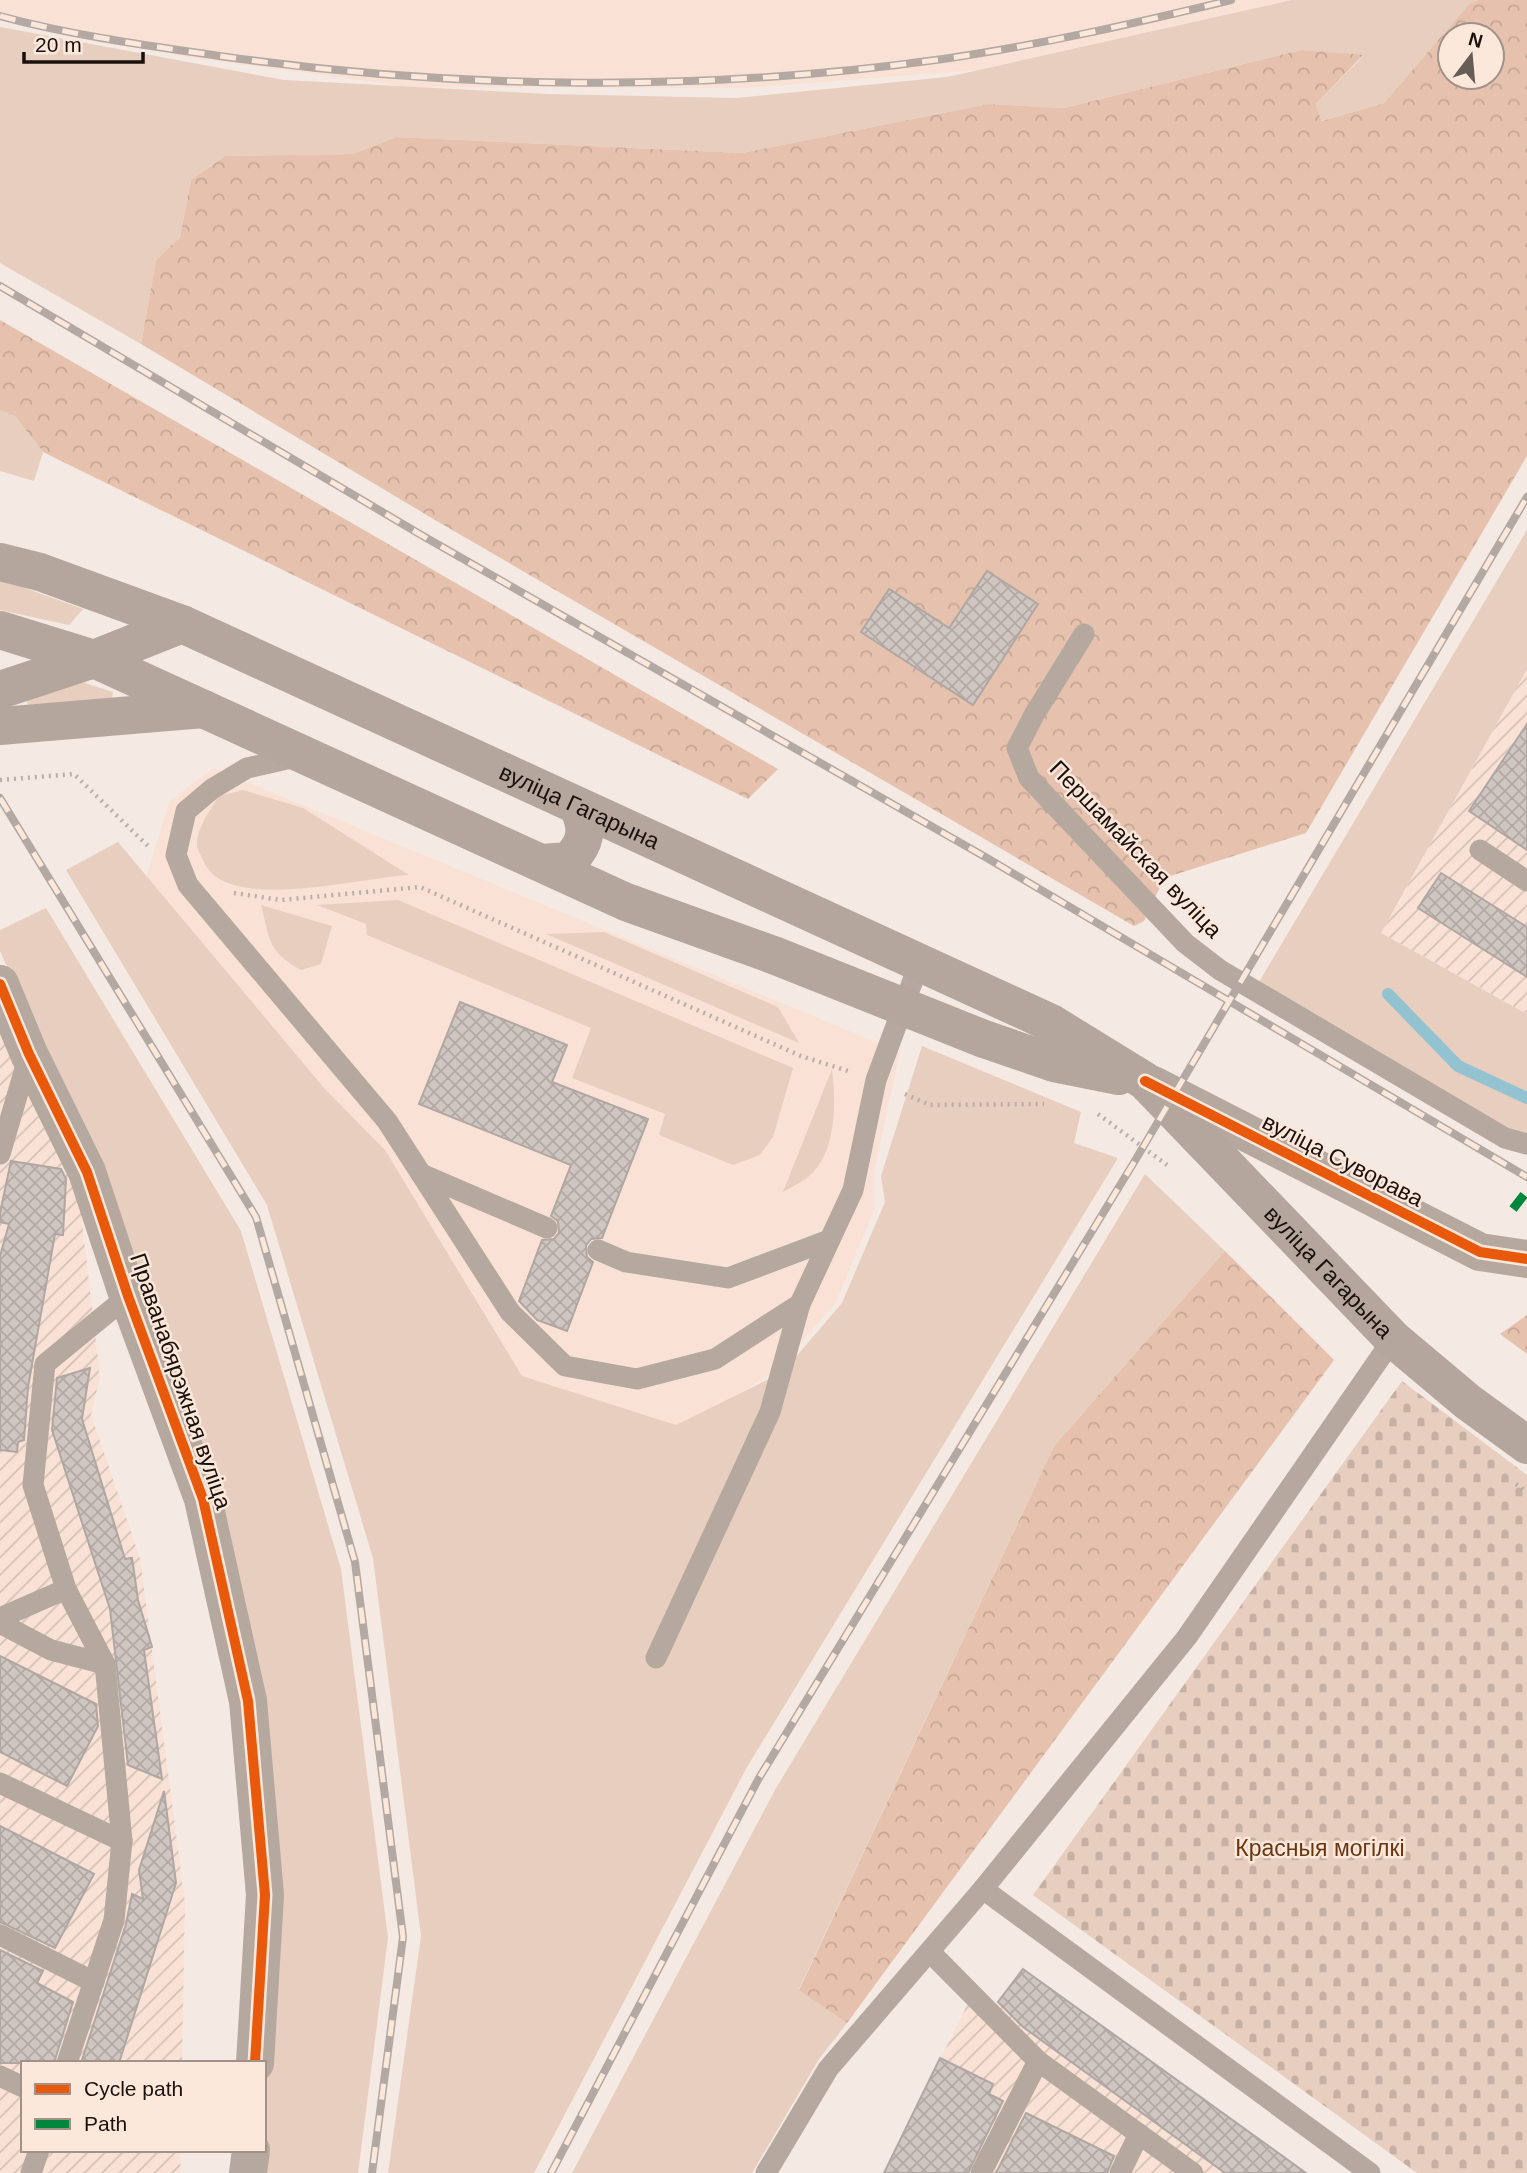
<svg xmlns="http://www.w3.org/2000/svg" width="1527" height="2173" font-family="Arial,sans-serif">
  <style>
    .built { fill: #f9e2d5 }
    .industrial { fill: url(#industrial-furrows) }
    .grass { fill: #e7cebf }
    .forest { fill: url(#forest-crowns); fill-rule: evenodd }
    .cemetery { fill: url(#cemetery-stones) }
    .lines { fill: none; stroke-linecap: round; stroke-linejoin: round }
    .stream { stroke: #93c2d1; stroke-width: 12 }
    .building { fill: url(#building-cross-hatch); stroke: #b0a6a2; stroke-width: 2 }
    .path { stroke: #b9aea8; stroke-width: 4.5; stroke-dasharray: 2 5; stroke-linecap: butt }
    .service { stroke: #b5a89f; stroke-width: 21 }
    .minor { stroke: #b5a89f; stroke-width: 38 }
    .tertiary { stroke: #b5a89f; stroke-width: 38 }
    .secondary { stroke: #b4a69d; stroke-width: 38 }
    .rail-casing { stroke: #b3a8a2; stroke-width: 8 }
    .rail { stroke: #fce7db; stroke-width: 5; stroke-dasharray: 16; stroke-linecap: butt }
    .quiet { stroke: #00873e; stroke-width: 9; stroke-dasharray: 18 9; stroke-linecap: butt }
    .cycleway-casing { stroke: #fce7db; stroke-width: 15 }
    .cycleway { stroke: #e8590c; stroke-width: 10 }
    .labels { text-anchor: middle; stroke-width: 5; stroke-linejoin: round; paint-order: stroke }
    .street-label { font-size: 23px; fill: #1a110c; stroke: #fce7db }
    .park-label { font-size: 23px; fill: #693612; stroke: #fce7db }
  </style>
  <defs>
    <pattern id="industrial-furrows" width="10" height="10" patternUnits="userSpaceOnUse" patternTransform="scale(1.75)"><rect width="10" height="10" fill="#f9e2d5"/><path d="M-1 1l2-2M0 10L10 0M9 11l2-2" fill="none" stroke="#d5c1b6"/></pattern>
    <pattern id="forest-crowns" width="20" height="18" patternUnits="userSpaceOnUse" patternTransform="scale(1.75)"><rect width="20" height="18" fill="#e6c2ae"/><path d="M2 6a3 3 0 1 1 6 0M12 15a3 3 0 1 1 6 0" fill="none" stroke="#c5a694"/></pattern>
    <pattern id="cemetery-stones" width="16" height="16" patternUnits="userSpaceOnUse" patternTransform="scale(1.75)"><rect width="16" height="16" fill="#e7cebf"/><path d="M2 7V4a2 2 0 0 1 4 0v3zM10 15v-3a2 2 0 0 1 4 0v3z" fill="#c6b0a3"/></pattern>
    <pattern id="building-cross-hatch" width="8" height="8" patternUnits="userSpaceOnUse" patternTransform="scale(1.75)"><rect width="8" height="8" fill="#d0c6c1"/><path d="M0 0l8 8M0 8l8-8" fill="none" stroke="#b2a9a5"/></pattern>
  </defs>
  <rect width="100%" height="100%" fill="#f4e9e3"/>
  <!-- built -->
  <g class="built">
    <path d="M 0,0 L 1292,0 L 976,70 L 747,88 L 411,87 L 187,57 L 0,15 Z"/>
    <path d="M 213,768 L 900,1052 L 874,1171 L 874,1210 L 836,1302 L 779,1368 L 670,1438 L 521,1388 L 144,885 L 169,802 Z"/>
  </g>
  <!-- industrial -->
  <g class="industrial">
    <path d="M 1527,669 L 1527,1014 L 1381,933 Z"/>
    <path d="M 0,1016 L 76,1171 L 100,1377 L 91,1415 L 140,1558 L 185,1903 L 182,2063 L 23,2063 L 23,2150 L 181,2150 L 180,2173 L 0,2173 Z"/>
    <path d="M 1023,1969 L 1306,2173 L 884,2173 L 972,1995 L 994,2006 Z"/>
  </g>
  <!-- grass -->
  <g class="grass">
    <path d="M 1292,0 L 1478,0 L 1469,4 L 1384,103 L 1320,121 L 1316,104 L 1363,56 L 1301,50 L 1064,108 L 988,104 L 742,153 L 396,137 L 353,154 L 225,156 L 191,180 L 180,237 L 156,260 L 141,344 L 0,263 L 0,27 L 284,80 L 548,94 L 737,98 L 947,77 Z"/>
    <path d="M 0,410 L 15,416 L 43,452 L 34,481 L 0,471 Z"/>
    <path d="M 1527,530 L 1527,669 L 1381,933 L 1527,1014 L 1527,1133 L 1508,1128 L 1259,982 Z"/>
    <path d="M 0,579 L 83,609 L 69,625 L 0,610 Z"/>
    <path d="M 63,676 L 113,692 L 112,700 L 29,709 L 25,694 Z"/>
    <path d="M 243,790 L 303,808 L 409,875 C 361,877 224,915 203,860 C 201,856 197,849 197,845 C 196,829 211,809 219,796 Z"/>
    <path d="M 118,842 L 324,1088 L 385,1150 L 522,1376 L 676,1425 L 783,1372 L 842,1303 L 885,1202 L 881,1176 L 922,1046 L 1081,1112 L 1074,1143 L 1118,1158 L 747,1767 L 534,2173 L 388,2173 L 421,1936 L 373,1558 L 267,1205 L 66,870 Z"/>
    <path d="M 398,900 L 793,1068 L 773,1137 L 760,1155 L 733,1165 L 659,1135 L 665,1114 L 572,1078 L 591,1028 L 367,935 L 366,924 L 317,905 Z"/>
    <path d="M 261,905 L 332,926 L 321,964 L 301,970 C 268,952 270,940 261,905 Z"/>
    <path d="M 46,908 L 241,1231 L 341,1569 L 388,1938 L 358,2173 L 259,2173 L 264,2150 L 274,1896 L 257,1701 L 96,1164 L 0,951 L 0,930 Z"/>
    <path d="M 604,932 L 778,1007 L 799,1043 L 546,934 Z"/>
    <path d="M 832,1069 C 836,1102 837,1155 807,1178 C 800,1183 791,1187 783,1192 Z"/>
    <path d="M 1145,1174 L 1225,1251 L 1054,1446 L 799,1989 L 847,2023 L 819,2059 L 752,2173 L 572,2173 L 775,1790 Z"/>
  </g>
  <!-- forest -->
  <g class="forest">
    <path d="M 1478,0 L 1527,0 L 1527,456 L 1306,833 L 1164,878 L 1144,921 L 1134,926 L 435,520 L 141,344 L 156,260 L 180,237 L 191,180 L 225,156 L 353,154 L 396,137 L 742,153 L 988,104 L 1064,108 L 1301,50 L 1363,55 L 1316,104 L 1321,121 L 1384,103 L 1469,4 ZM 1450,35 L 1492,35 L 1492,77 L 1450,77 Z"/>
    <path d="M 0,320 L 778,769 L 748,799 L 43,452 L 15,416 L 0,410 Z"/>
    <path d="M 1225,1251 L 1334,1360 L 847,2023 L 799,1990 L 1054,1446 Z"/>
    <path d="M 1527,1315 L 1527,1354 L 1500,1334 Z"/>
  </g>
  <!-- cemetery -->
  <path class="cemetery" d="M 1402,1381 L 1527,1475 L 1527,2173 L 1417,2173 L 1033,1895 Z"/>
  <g class="lines">
    <!-- stream -->
    <path class="stream" d="M 1388,994 L 1458,1066 L 1527,1098"/>
  </g>
  <!-- building -->
  <g class="building">
    <path d="M 987,571 L 1038,604 L 973,705 L 861,632 L 889,589 L 949,628 Z"/>
    <path d="M 1527,724 L 1527,850 L 1469,811 Z"/>
    <path d="M 1441,873 L 1527,927 L 1527,977 L 1418,908 Z"/>
    <path d="M 460,1002 L 567,1045 L 552,1082 L 648,1119 L 602,1238 L 591,1239 L 586,1245 L 587,1257 L 593,1262 L 567,1331 L 537,1320 L 519,1301 L 542,1240 L 554,1239 L 559,1233 L 558,1221 L 551,1216 L 571,1165 L 419,1104 Z"/>
    <path d="M 11,1161 L 61,1169 L 66,1179 L 63,1235 L 55,1234 L 28,1387 L 24,1440 L 18,1442 L 17,1452 L 0,1450 L 0,1256 L 9,1224 L 0,1222 L 0,1213 Z"/>
    <path d="M 90,1368 L 82,1419 L 125,1559 L 132,1558 L 138,1600 L 152,1647 L 144,1650 L 162,1779 L 128,1765 L 110,1609 L 52,1430 L 57,1378 Z"/>
    <path d="M 0,1656 L 96,1704 L 98,1726 L 67,1786 L 0,1752 Z"/>
    <path d="M 164,1791 L 176,1883 L 119,2063 L 81,2063 L 126,1924 L 132,1894 L 143,1899 L 139,1870 Z"/>
    <path d="M 0,1826 L 94,1874 L 55,1948 L 0,1922 Z"/>
    <path d="M 0,1950 L 43,1971 L 37,1983 L 73,2002 L 54,2063 L 0,2063 Z"/>
    <path d="M 1023,1969 L 1306,2173 L 1225,2173 L 1023,2027 L 998,2002 Z"/>
    <path d="M 940,2058 L 993,2084 L 989,2094 L 1003,2101 L 968,2173 L 884,2173 Z"/>
    <path d="M 1026,2113 L 1114,2156 L 1107,2173 L 996,2173 Z"/>
  </g>
  <g class="lines">
    <!-- path -->
    <g class="path">
      <path d="M 0,780 L 74,774 L 148,846"/>
      <path d="M 234,893 L 281,900 L 420,887 L 801,1056 L 848,1071"/>
      <path d="M 905,1094 L 930,1105 L 1044,1104"/>
      <path d="M 1098,1114 L 1167,1165"/>
      <path d="M 1516,1484 L 1527,1492"/>
    </g>
    <!-- service -->
    <g class="service">
      <path d="M 1084,634 L 1034,715 L 1017,748 L 1029,778 L 1185,943 L 1220,970 L 1505,1138 L 1527,1144"/>
      <path d="M 300,756 L 247,768 L 212,789 L 186,811 L 176,855 L 188,885 L 387,1121 L 510,1312 L 565,1366 L 637,1379 L 715,1359 L 800,1304 L 853,1190 L 876,1080 L 919,964"/>
      <path d="M 1480,850 L 1527,881"/>
      <path d="M 0,1154 L 29,1055"/>
      <path d="M 421,1174 L 547,1228"/>
      <path d="M 598,1250 L 626,1262 L 728,1278 L 829,1240"/>
      <path d="M 0,1618 L 66,1589"/>
      <path d="M 0,1623 L 51,1650 L 105,1664"/>
      <path d="M 656,1658 L 770,1412 L 800,1304"/>
      <path d="M 0,1783 L 122,1841"/>
      <path d="M 983,1889 L 1370,2173"/>
      <path d="M 0,1935 L 94,1982"/>
      <path d="M 930,1952 L 1038,2061 L 1193,2173"/>
      <path d="M 67,2063 L 114,1920 L 122,1841 L 105,1664 L 66,1589 L 33,1485 L 45,1364 L 128,1296"/>
      <path d="M 0,2076 L 23,2087"/>
      <path d="M 31,2173 L 39,2150"/>
      <path d="M 766,2173 L 828,2069 L 983,1889 L 1187,1637 L 1393,1339"/>
      <path d="M 981,2173 L 1038,2061"/>
      <path d="M 1120,2173 L 1139,2134"/>
    </g>
    <!-- minor -->
    <g class="minor">
      <path d="M 0,984 L 29,1054 L 87,1172 L 128,1296 L 203,1499 L 248,1701 L 265,1895 L 255,2063"/>
      <path d="M 248,2173 L 251,2150"/>
    </g>
    <!-- tertiary -->
    <path class="tertiary" d="M 1153,1085 L 1480,1252 L 1527,1259"/>
    <!-- secondary -->
    <g class="secondary">
      <path id="s1" d="M 0,562 L 40,572 L 182,624 L 1051,1023 L 1145,1081 L 1393,1339 L 1468,1402 L 1527,1445"/>
      <path d="M 0,630 L 94,659 L 626,902 L 776,956 L 984,1039 L 1054,1063 L 1119,1076"/>
      <path d="M 0,690 L 94,659 L 182,624"/>
      <path d="M 0,726 L 204,709"/>
      <path d="M 542,863 L 569,861 C 586,843 589,830 578,807"/>
    </g>
    <defs>
      <g id="rail">
        <path d="M 0,16 C 74,36 151,46 227,57 C 463,90 707,92 943,59 C 1040,45 1136,23 1231,0"/>
        <path d="M 0,286 L 423,536 L 987,858 L 1527,1177"/>
        <path d="M 0,798 L 256,1217 L 355,1562 L 403,1937 L 372,2173"/>
        <path d="M 551,2173 L 759,1778 L 1136,1159 L 1527,497"/>
      </g>
    </defs>
    <!-- rail casing -->
    <use href="#rail" class="rail-casing"/>
    <!-- rail -->
    <use href="#rail" class="rail"/>
    <!-- quiet -->
    <path class="quiet" d="M 1513,1209 L 1527,1191"/>
    <defs>
      <g id="cycleway">
        <path d="M 0,984 L 29,1054 L 87,1172 L 128,1296 L 203,1499 L 248,1701 L 265,1895 L 255,2063"/>
        <path d="M 1145,1081 L 1480,1252 L 1527,1259"/>
      </g>
    </defs>
    <!-- cycleway casing -->
    <use href="#cycleway" class="cycleway-casing"/>
    <!-- cycleway -->
    <use href="#cycleway" class="cycleway"/>
  </g>
  <g class="labels">
    <!-- street labels -->
    <g class="street-label">
      <text dy="8" stroke="none"><textPath href="#s1" startOffset="630">вуліца Гагарына</textPath></text>
      <text transform="translate(1136 849) rotate(46)" y="8">Першамайская вуліца</text>
      <text transform="translate(1343 1160) rotate(27)" y="8">вуліца Суворава</text>
      <text dy="8" stroke="none"><textPath href="#s1" startOffset="1524">вуліца Гагарына</textPath></text>
      <text transform="translate(181 1381) rotate(71)" y="8">Праванабярэжная вуліца</text>
    </g>
    <!-- park labels -->
    <g class="park-label">
      <text x="1320" y="1856">Красныя могілкі</text>
    </g>
  </g>
  <!-- legend -->
  <rect x="21" y="2061" width="245" height="91" fill="#fce7db" stroke="#a29188" stroke-width="2"/>
  <rect x="35" y="2084" width="35" height="10" fill="#e8590c" stroke="#a29188" stroke-width="2"/>
  <text x="84" y="2096" font-size="21" fill="#1a110c">Cycle path</text>
  <rect x="35" y="2119" width="35" height="10" fill="#00873e" stroke="#a29188" stroke-width="2"/>
  <text x="84" y="2131" font-size="21" fill="#1a110c">Path</text>
  <!-- north arrow -->
  <g transform="translate(1471 56) rotate(16)"><circle r="33" fill="#fce7db" stroke="#a29188" stroke-width="2"/>
  <path d="M0-5L12 26L0 18L-12 26Z" fill="#665d57"/>
  <text y="-10" font-size="19" font-weight="bold" text-anchor="middle" fill="#1a110c">N</text>
  </g>
  <!-- scale -->
  <path d="M24 52v10h119v-10" fill="none" stroke="#1a110c" stroke-width="3.5"/>
  <text x="35" y="52" font-size="21" fill="#1a110c" stroke="#fce7db" stroke-width="5" paint-order="stroke">20 m</text>
</svg>
